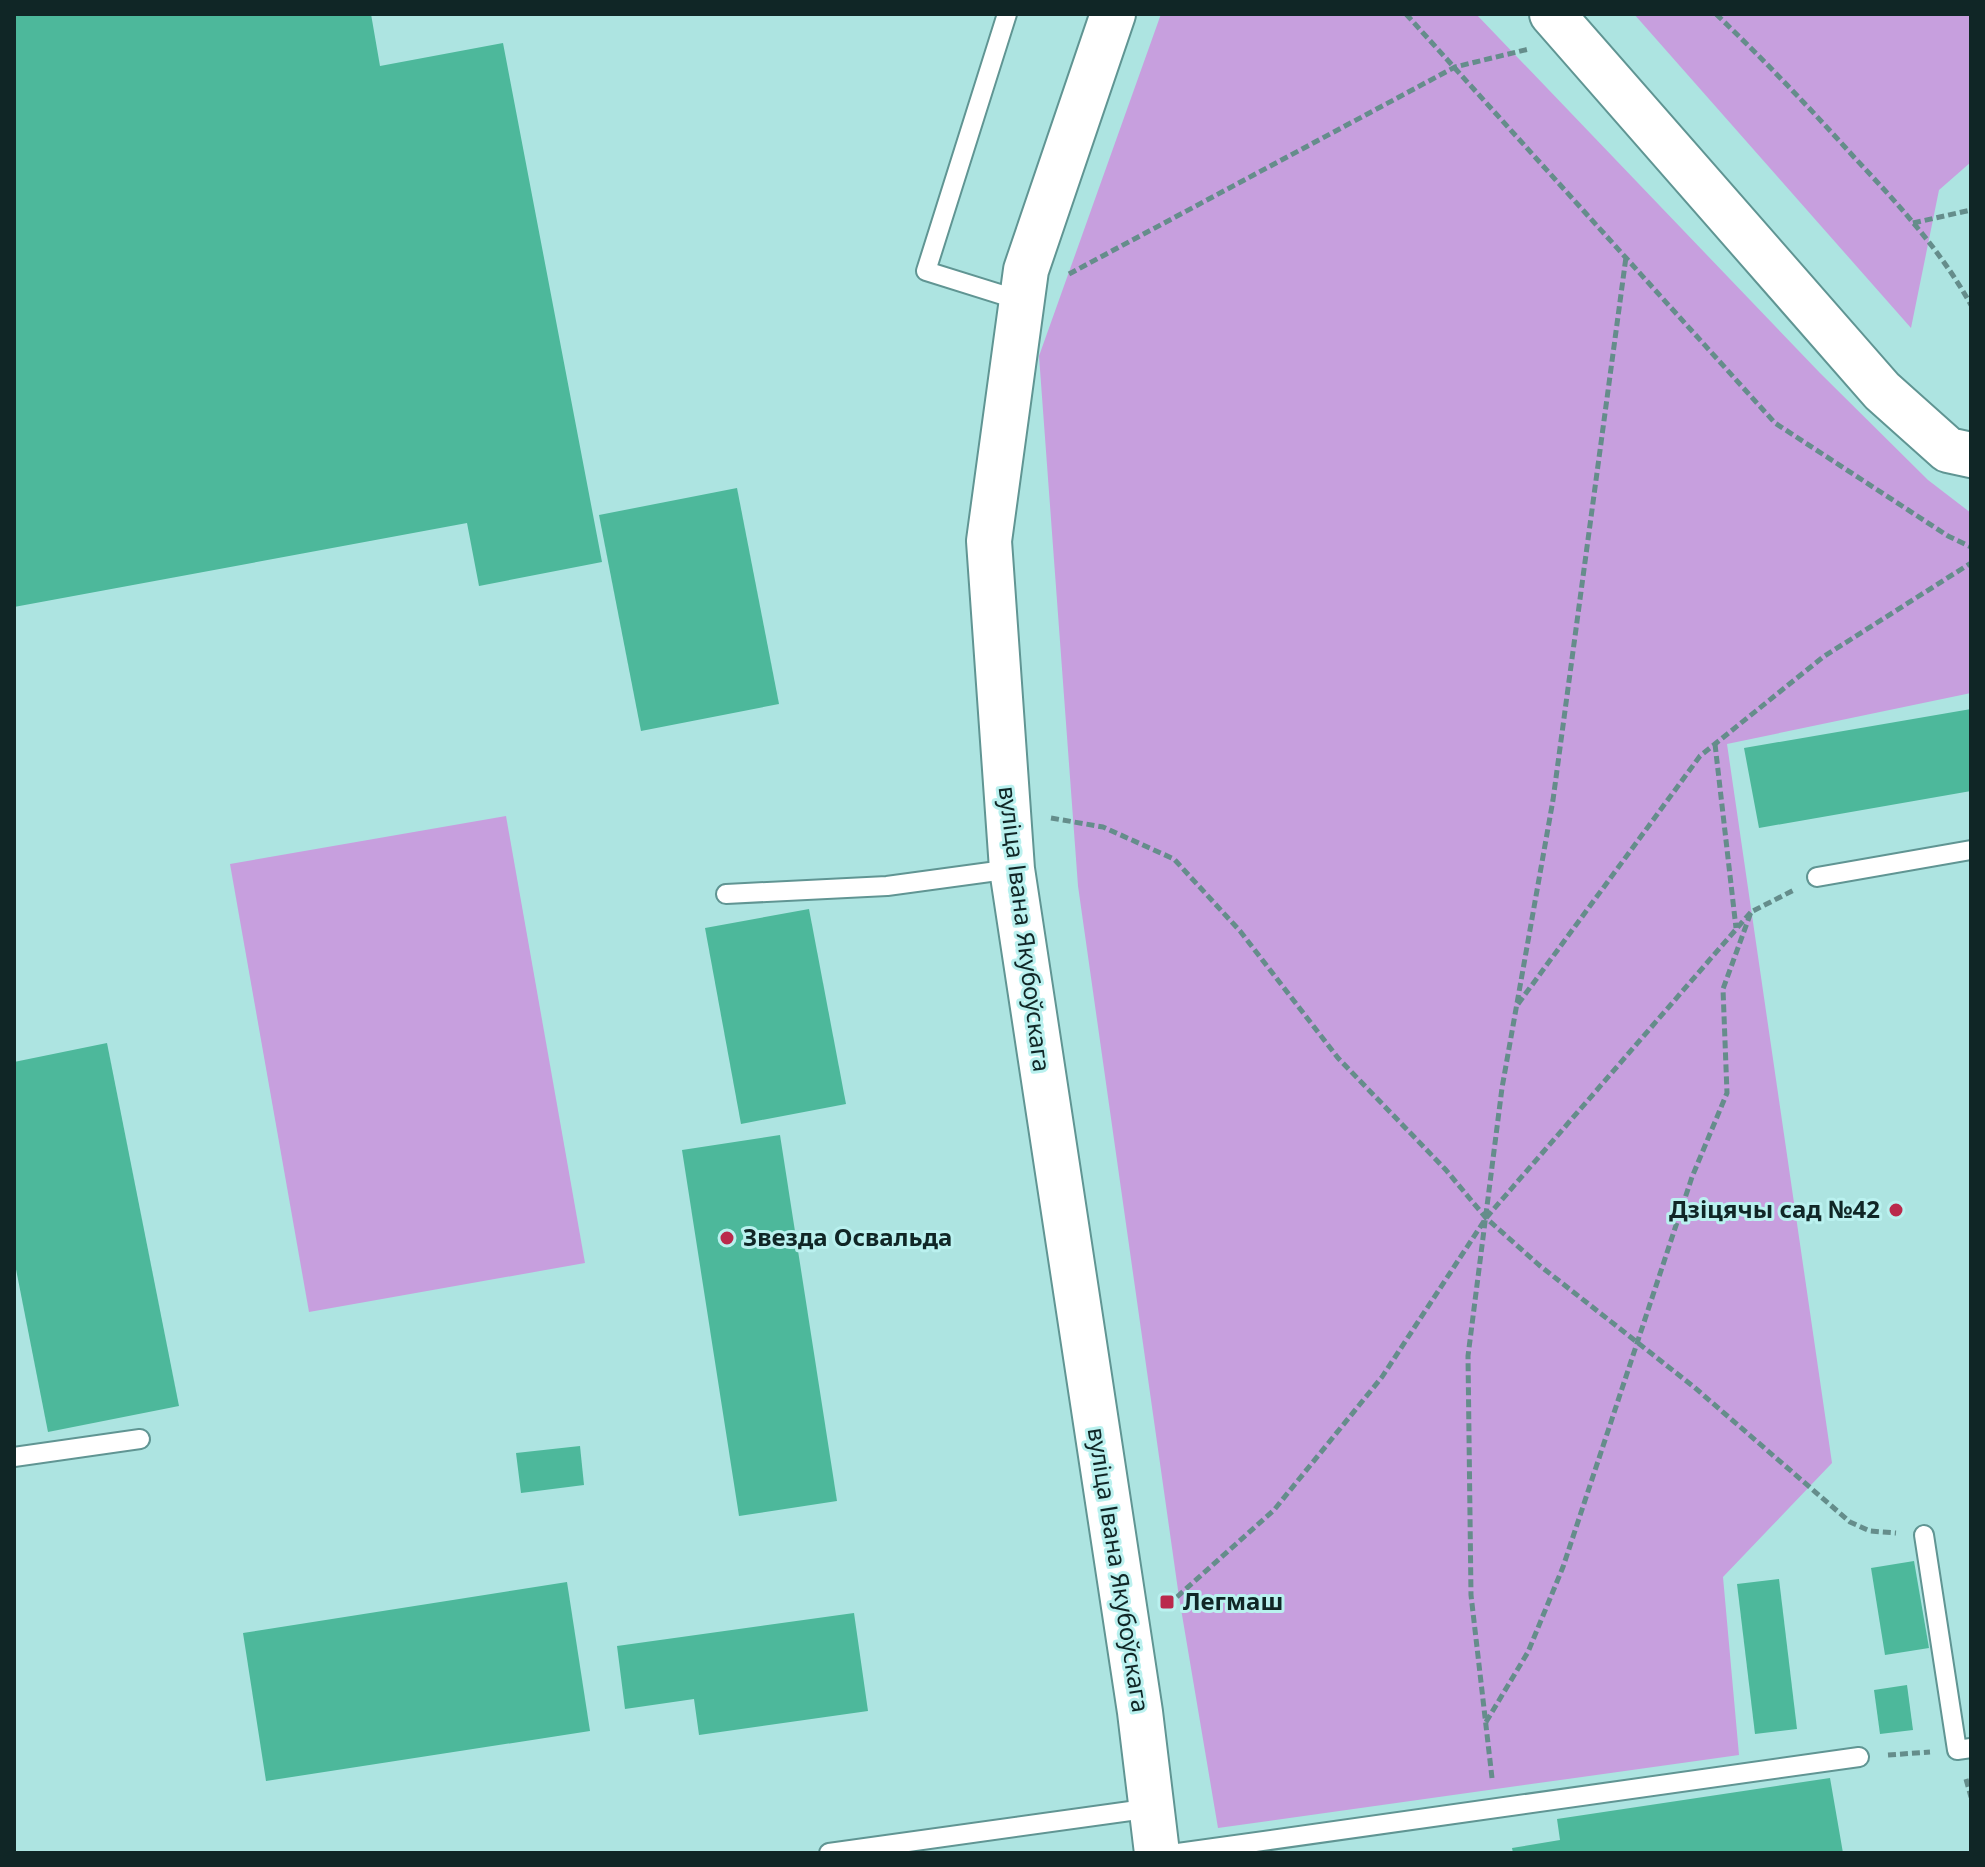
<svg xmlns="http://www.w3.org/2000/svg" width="1985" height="1867" font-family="'Noto Sans',sans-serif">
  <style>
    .green { fill: #c79fde }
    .building { fill: #4db89b }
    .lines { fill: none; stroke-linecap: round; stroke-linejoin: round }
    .lane-casing { stroke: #609593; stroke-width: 22 }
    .secondary-casing { stroke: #609593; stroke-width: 48 }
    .primary-casing { stroke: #609593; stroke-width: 48 }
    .path { stroke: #658d8b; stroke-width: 5; stroke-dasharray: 8 4; stroke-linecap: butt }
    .lane { stroke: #fff; stroke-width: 18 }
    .secondary { stroke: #fff; stroke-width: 44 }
    .primary { stroke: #fff; stroke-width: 44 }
    .poi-dot { fill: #ba2a4c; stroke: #baf1ef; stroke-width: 3 }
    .labels { text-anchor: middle; stroke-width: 6; stroke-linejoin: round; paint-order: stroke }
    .street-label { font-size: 24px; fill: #102626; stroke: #baf1ef }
    .poi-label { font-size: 24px; font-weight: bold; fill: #102626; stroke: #baf1ef; text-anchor: start }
  </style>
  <rect width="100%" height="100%" fill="#ade4e1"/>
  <!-- green -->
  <g class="green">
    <path d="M 1161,14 L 1476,14 L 1820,373 L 1928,480 L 1971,513 L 1971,693 L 1727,744 L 1832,1463 L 1723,1577 L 1739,1755 L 1218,1828 L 1179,1597 L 1078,886 L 1039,356 Z"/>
    <path d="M 1634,14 L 1971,14 L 1971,162 L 1939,190 L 1911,328 Z"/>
    <path d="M 506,816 L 585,1263 L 309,1312 L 230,864 Z"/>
  </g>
  <!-- building -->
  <g class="building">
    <path d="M 14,14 L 371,14 L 380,66 L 503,43 L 602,562 L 479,586 L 467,523 L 14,607 Z"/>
    <path d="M 737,488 L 779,704 L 641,731 L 599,515 Z"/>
    <path d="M 1971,709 L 1971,791 L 1759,828 L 1744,748 Z"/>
    <path d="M 809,909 L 846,1104 L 741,1124 L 705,928 Z"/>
    <path d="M 107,1043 L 179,1406 L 48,1432 L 14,1259 L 14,1062 Z"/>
    <path d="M 780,1135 L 837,1501 L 739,1516 L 682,1150 Z"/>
    <path d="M 580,1446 L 584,1485 L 521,1493 L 516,1453 Z"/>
    <path d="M 1914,1561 L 1929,1648 L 1885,1655 L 1871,1568 Z"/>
    <path d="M 1779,1579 L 1797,1729 L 1755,1734 L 1737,1584 Z"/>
    <path d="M 567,1582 L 590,1731 L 266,1781 L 243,1633 Z"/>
    <path d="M 854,1613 L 868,1711 L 699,1735 L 694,1699 L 625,1709 L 617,1646 Z"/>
    <path d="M 1907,1685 L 1913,1730 L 1880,1734 L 1874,1690 Z"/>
    <path d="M 1830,1778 L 1843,1853 L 1513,1853 L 1512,1848 L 1560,1840 L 1557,1819 Z"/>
  </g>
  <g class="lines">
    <defs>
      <g id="lane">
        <path d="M 1007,14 L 926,271 L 1022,301"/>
        <path d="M 1817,877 L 1971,850"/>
        <path d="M 726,894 L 887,886 L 1012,869"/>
        <path d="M 14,1457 L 140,1439"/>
        <path d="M 1924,1535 L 1957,1750 L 1971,1748"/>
        <path d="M 829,1853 L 1152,1808"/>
        <path d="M 1178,1853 L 1859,1757"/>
      </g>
      <path id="secondary" d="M 1113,14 L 1026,270 L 989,541 L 1012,869 L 1140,1712 L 1157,1853"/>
      <path id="primary" d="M 1552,14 L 1882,391 L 1948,450 L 1971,455"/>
    </defs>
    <!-- lane casing -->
    <use href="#lane" class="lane-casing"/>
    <!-- secondary casing -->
    <use href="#secondary" class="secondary-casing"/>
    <!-- primary casing -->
    <use href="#primary" class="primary-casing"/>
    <!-- path -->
    <g class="path">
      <path d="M 1406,14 L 1775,423 L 1948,536 L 1971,547"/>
      <path d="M 1716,14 C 1764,60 1809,107 1853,156 C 1897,203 1940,249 1971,305"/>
      <path d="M 1913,223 L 1971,210"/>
      <path d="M 1069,274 L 1455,67 L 1529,49"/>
      <path d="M 1715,744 L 1736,928"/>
      <path d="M 1051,818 L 1103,827 L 1174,859 L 1240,931 L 1338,1058 L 1446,1170 L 1486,1218 L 1539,1265 L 1694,1387 L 1850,1522 L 1870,1531 L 1896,1533"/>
      <path d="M 1518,1004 L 1700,756 L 1823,657 L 1971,563"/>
      <path d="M 1168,1605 L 1274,1510 L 1382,1377 L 1486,1218 L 1751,912"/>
      <path d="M 1486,1722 L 1528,1652 L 1563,1567 L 1692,1177 L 1727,1093 L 1723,989 L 1751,912 L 1794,890"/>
      <path d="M 1888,1755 L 1930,1752"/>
      <path d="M 1492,1778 L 1471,1595 L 1468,1356 L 1502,1088 L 1553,800 L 1626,257"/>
      <path d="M 1966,1779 L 1971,1797"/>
    </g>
    <!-- lane -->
    <use href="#lane" class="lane"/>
    <!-- secondary -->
    <use href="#secondary" class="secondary"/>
    <!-- primary -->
    <use href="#primary" class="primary"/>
  </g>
  <!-- markers -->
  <g class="poi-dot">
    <circle cx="1896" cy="1210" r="8"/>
    <circle cx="727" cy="1238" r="8"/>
    <rect x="1159" y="1594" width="16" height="16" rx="4"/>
  </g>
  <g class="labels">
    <!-- street labels -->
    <g class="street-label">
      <text transform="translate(1024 929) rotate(83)" y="8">вуліца Івана Якубоўскага</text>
      <text transform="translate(1118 1570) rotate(81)" y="8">вуліца Івана Якубоўскага</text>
    </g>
    <!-- poi labels -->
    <g class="poi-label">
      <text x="1880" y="1218" text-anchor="end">Дзіцячы сад №42</text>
      <text x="743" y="1246">Звезда Освальда</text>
      <text x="1183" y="1610">Легмаш</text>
    </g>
  </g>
  <!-- border -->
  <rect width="1985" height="1867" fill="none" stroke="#102626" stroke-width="32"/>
</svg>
